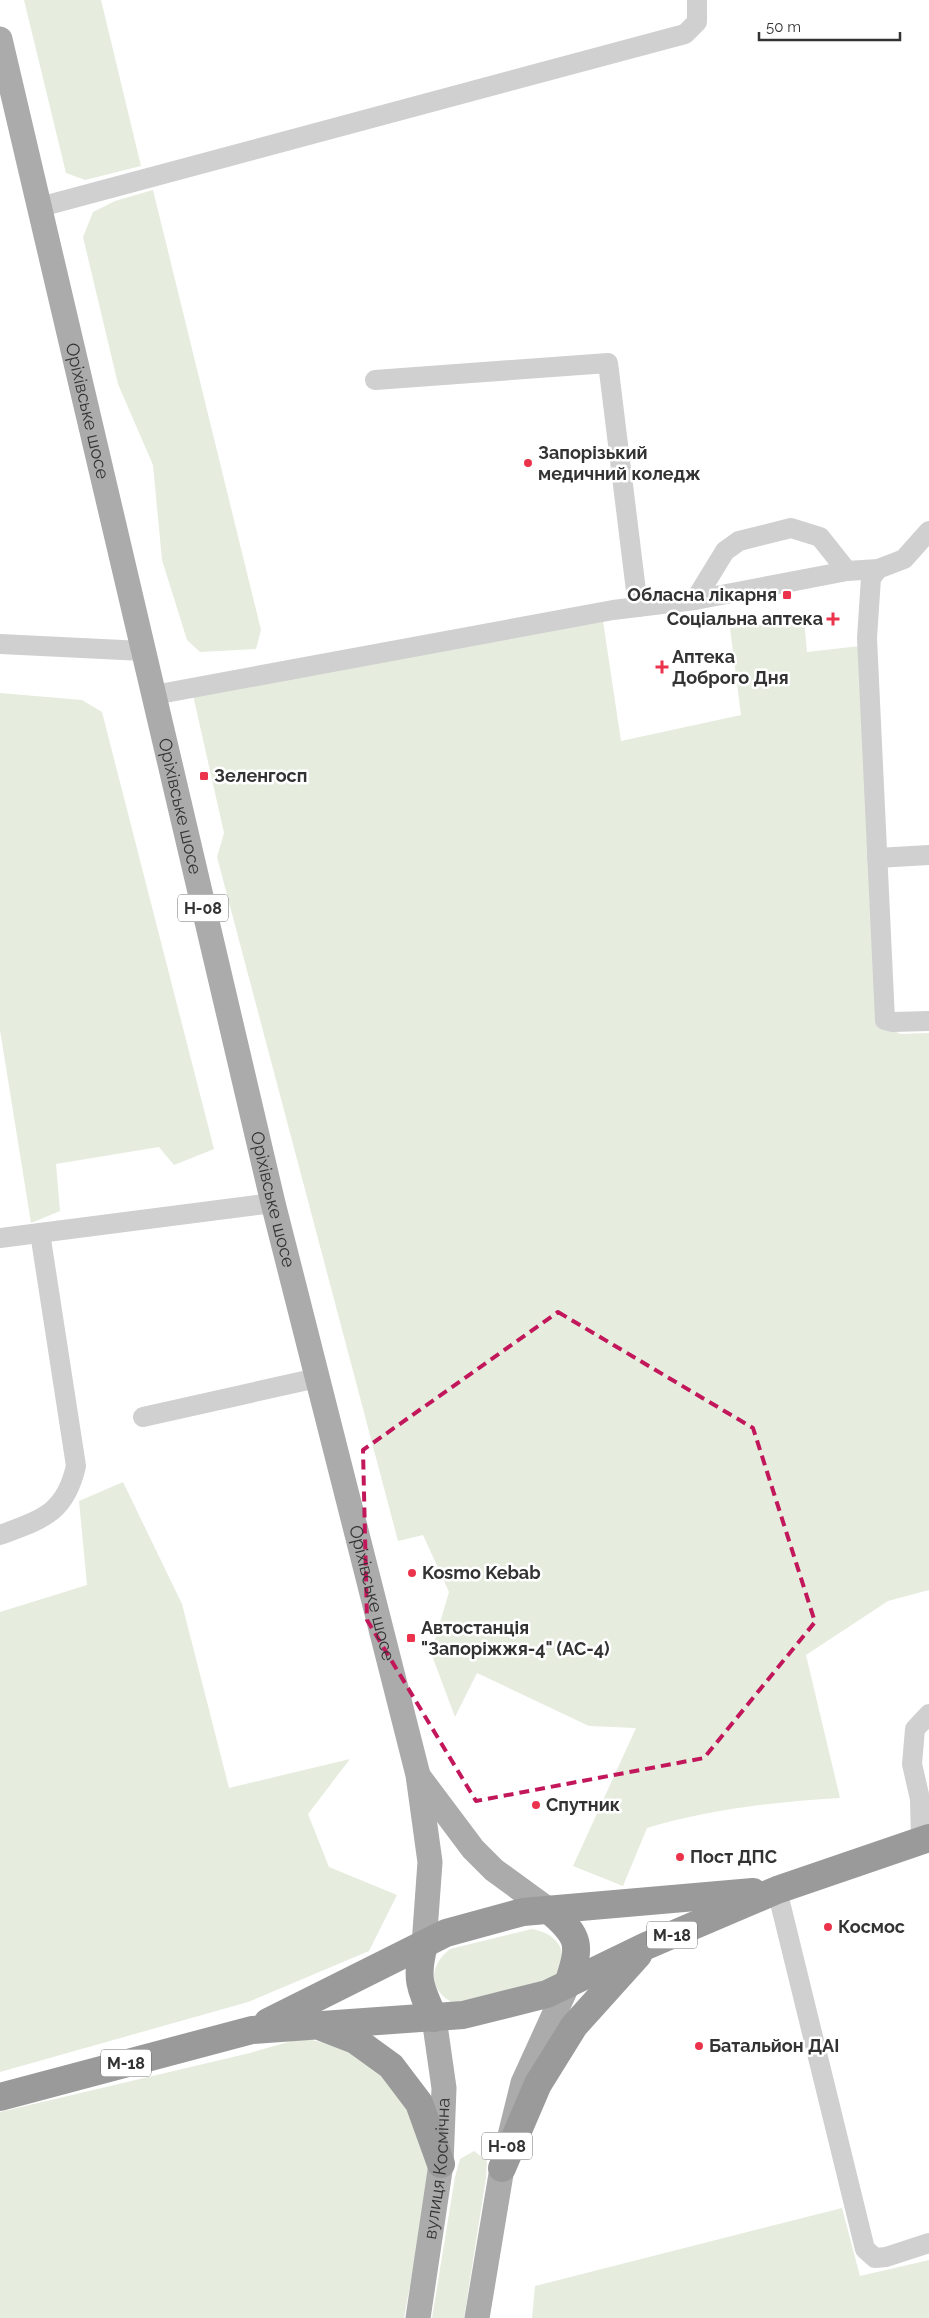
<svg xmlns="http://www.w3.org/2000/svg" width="929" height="2318" font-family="Raleway,sans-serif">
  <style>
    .green { fill: #e6ecde }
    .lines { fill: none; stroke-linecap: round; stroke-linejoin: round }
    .minor { stroke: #d0d0d0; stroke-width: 20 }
    .major { stroke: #ababab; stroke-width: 25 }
    .highway { stroke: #9a9a9a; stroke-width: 28 }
    .marked { fill: none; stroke: #c2185b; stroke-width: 4; stroke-dasharray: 10 6; stroke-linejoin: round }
    .poi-dot { fill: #eb334c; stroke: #fff; stroke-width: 2 }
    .labels { text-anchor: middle; stroke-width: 5; stroke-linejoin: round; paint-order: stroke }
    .shield { fill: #fff; stroke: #707070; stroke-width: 1 }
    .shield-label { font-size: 16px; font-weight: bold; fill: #333 }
    .street-label { font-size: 18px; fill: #333; stroke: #fff }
    .poi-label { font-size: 18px; font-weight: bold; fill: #333; stroke: #fff; text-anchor: start }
  </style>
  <rect width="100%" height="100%" fill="#fff"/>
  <!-- green -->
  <g class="green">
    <path d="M 24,0 L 101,0 L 141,166 L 85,180 L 66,173 Z"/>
    <path d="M 153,190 L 261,630 L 256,649 L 200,652 L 187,640 L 162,560 L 153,465 L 118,384 L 83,237 L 93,212 L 115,201 Z"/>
    <path d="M 804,620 L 807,652 L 860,646 L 876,1020 L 900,1034 L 929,1033 L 929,1590 L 888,1601 L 806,1655 L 840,1798 C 774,1802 710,1809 647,1828 L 623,1886 L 573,1866 L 636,1728 L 589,1726 L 477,1673 L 455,1717 L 431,1653 L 449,1592 L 423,1535 L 398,1541 L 217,857 L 224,833 L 193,695 L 603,621 L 621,741 L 741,715 L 730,628 Z"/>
    <path d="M 0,693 L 82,700 L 102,712 L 214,1149 L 174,1165 L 159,1147 L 56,1164 L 60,1211 L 31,1223 L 0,1030 Z"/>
    <path d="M 123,1482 L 182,1604 L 229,1788 L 350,1759 L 308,1814 L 329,1867 L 397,1895 L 369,1951 L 248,2002 L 0,2072 L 0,1612 L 87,1585 L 79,1501 Z"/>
    <path d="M 532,1929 C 565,1935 572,1962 547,1984 L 455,2004 C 429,1992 427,1967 450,1949 Z"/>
    <path d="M 302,2038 L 354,2049 L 390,2074 L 421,2119 L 430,2175 L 404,2318 L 0,2318 L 0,2112 L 250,2053 Z"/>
    <path d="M 474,2151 L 487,2161 L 486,2178 L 464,2318 L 432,2318 L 455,2177 L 460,2159 Z"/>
    <path d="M 842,2208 L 860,2276 L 929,2260 L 929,2318 L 532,2318 L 535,2286 Z"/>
  </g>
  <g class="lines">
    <!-- minor -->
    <g class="minor">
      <path d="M 40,207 L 685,34 L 697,22 L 697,0"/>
      <path d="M 375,380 L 608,363 L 638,607"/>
      <path d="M 878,569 L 871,578 L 867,638 L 885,1020 L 892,1022 L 929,1021"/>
      <path d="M 695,600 L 725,551 L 739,541 L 791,528 L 820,537 L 847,571"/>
      <path d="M 0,644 L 143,651"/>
      <path d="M 154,695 L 613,610 L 695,600 L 847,571 L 878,569 L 904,559 L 929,531"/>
      <path d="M 877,858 L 929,855"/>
      <path d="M 0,1238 L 273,1203"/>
      <path d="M 143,1417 L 317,1378"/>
      <path d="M 0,1535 C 42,1519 65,1514 76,1466 L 40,1233"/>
      <path d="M 921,1840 L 920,1799 L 912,1764 L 915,1729 L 929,1714"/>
      <path d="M 777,1890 L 865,2249 L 875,2258 L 886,2257 L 929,2243"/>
    </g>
    <!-- major -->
    <g class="major">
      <path id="s1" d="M 0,39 L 273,1203 L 418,1775 L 430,1862 L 424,1945"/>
      <path d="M 419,1777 L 473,1849 L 494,1870 L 549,1910"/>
      <path id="s2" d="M 418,2318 L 441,2164 L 444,2088 L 434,2018"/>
      <path d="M 477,2318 L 502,2168 L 523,2083 L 568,1984"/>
    </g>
    <!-- highway -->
    <g class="highway">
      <path d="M 549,1910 C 581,1937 581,1945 568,1984"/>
      <path d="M 424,1945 C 415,1978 420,1988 434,2018"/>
      <path d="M 268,2022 L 446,1933 L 523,1912 L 753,1892"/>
      <path d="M 324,2028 L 355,2040 L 391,2066 L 419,2103 L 441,2164"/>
      <path d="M 0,2097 L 252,2030 L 463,2015 L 547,1994 L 646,1946 L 777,1890 L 929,1838"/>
      <path d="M 502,2168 L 538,2084 L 574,2026 L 638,1955"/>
    </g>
  </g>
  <!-- marked area -->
  <path class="marked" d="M 558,1312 L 753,1428 L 815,1622 L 704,1758 L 476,1801 L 367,1620 L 363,1450 Z"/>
  <!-- markers -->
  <g class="poi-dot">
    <circle cx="528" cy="463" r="5"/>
    <rect x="782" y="590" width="10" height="10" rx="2.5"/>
    <path d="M830.5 611.5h5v5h5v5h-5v5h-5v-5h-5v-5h5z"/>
    <path d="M659.5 659.5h5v5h5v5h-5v5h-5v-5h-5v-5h5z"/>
    <rect x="199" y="771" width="10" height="10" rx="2.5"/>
    <circle cx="412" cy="1573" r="5"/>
    <rect x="406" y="1633" width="10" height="10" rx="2.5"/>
    <circle cx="536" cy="1805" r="5"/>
    <circle cx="680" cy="1857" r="5"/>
    <circle cx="828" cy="1927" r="5"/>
    <circle cx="699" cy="2046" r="5"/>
  </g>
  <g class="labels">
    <!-- shield labels -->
    <g class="shield">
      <rect x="178" y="894.5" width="50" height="27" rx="4"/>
      <rect x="647" y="1921.5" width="50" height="27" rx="4"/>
      <rect x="101" y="2049.5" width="50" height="27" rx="4"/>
      <rect x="482" y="2132.5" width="50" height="27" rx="4"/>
    </g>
    <g class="shield-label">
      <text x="203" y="914">Н-08</text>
      <text x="672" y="1941">М-18</text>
      <text x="126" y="2069">М-18</text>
      <text x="507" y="2152">Н-08</text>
    </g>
    <!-- street labels -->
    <g class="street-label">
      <text dy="6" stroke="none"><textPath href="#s1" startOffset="382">Оріхівське шосе</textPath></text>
      <text dy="6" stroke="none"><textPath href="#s1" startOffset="788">Оріхівське шосе</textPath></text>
      <text dy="6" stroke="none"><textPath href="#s1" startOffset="1192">Оріхівське шосе</textPath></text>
      <text dy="6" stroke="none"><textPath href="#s1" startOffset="1598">Оріхівське шосе</textPath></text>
      <text dy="6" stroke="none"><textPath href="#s2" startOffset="151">вулиця Космічна</textPath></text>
    </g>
    <!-- poi labels -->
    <g class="poi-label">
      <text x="538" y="459">Запорізький<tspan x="538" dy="21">медичний коледж</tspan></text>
      <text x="777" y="601" text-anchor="end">Обласна лікарня</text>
      <text x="823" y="625" text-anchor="end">Соціальна аптека</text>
      <text x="672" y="663">Аптека<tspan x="672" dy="21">Доброго Дня</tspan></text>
      <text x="214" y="782">Зеленгосп</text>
      <text x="422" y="1579">Kosmo Kebab</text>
      <text x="421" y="1634">Автостанція<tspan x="421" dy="21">"Запоріжжя-4" (АС-4)</tspan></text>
      <text x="546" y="1811">Спутник</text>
      <text x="690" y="1863">Пост ДПС</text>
      <text x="838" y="1933">Космос</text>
      <text x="709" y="2052">Батальйон ДАI</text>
    </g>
  </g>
  <!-- scale -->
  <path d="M759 32v8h141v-8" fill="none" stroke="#333333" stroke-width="2.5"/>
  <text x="766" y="32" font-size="15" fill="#333333" stroke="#ffffff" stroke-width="4" paint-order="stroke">50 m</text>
</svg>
